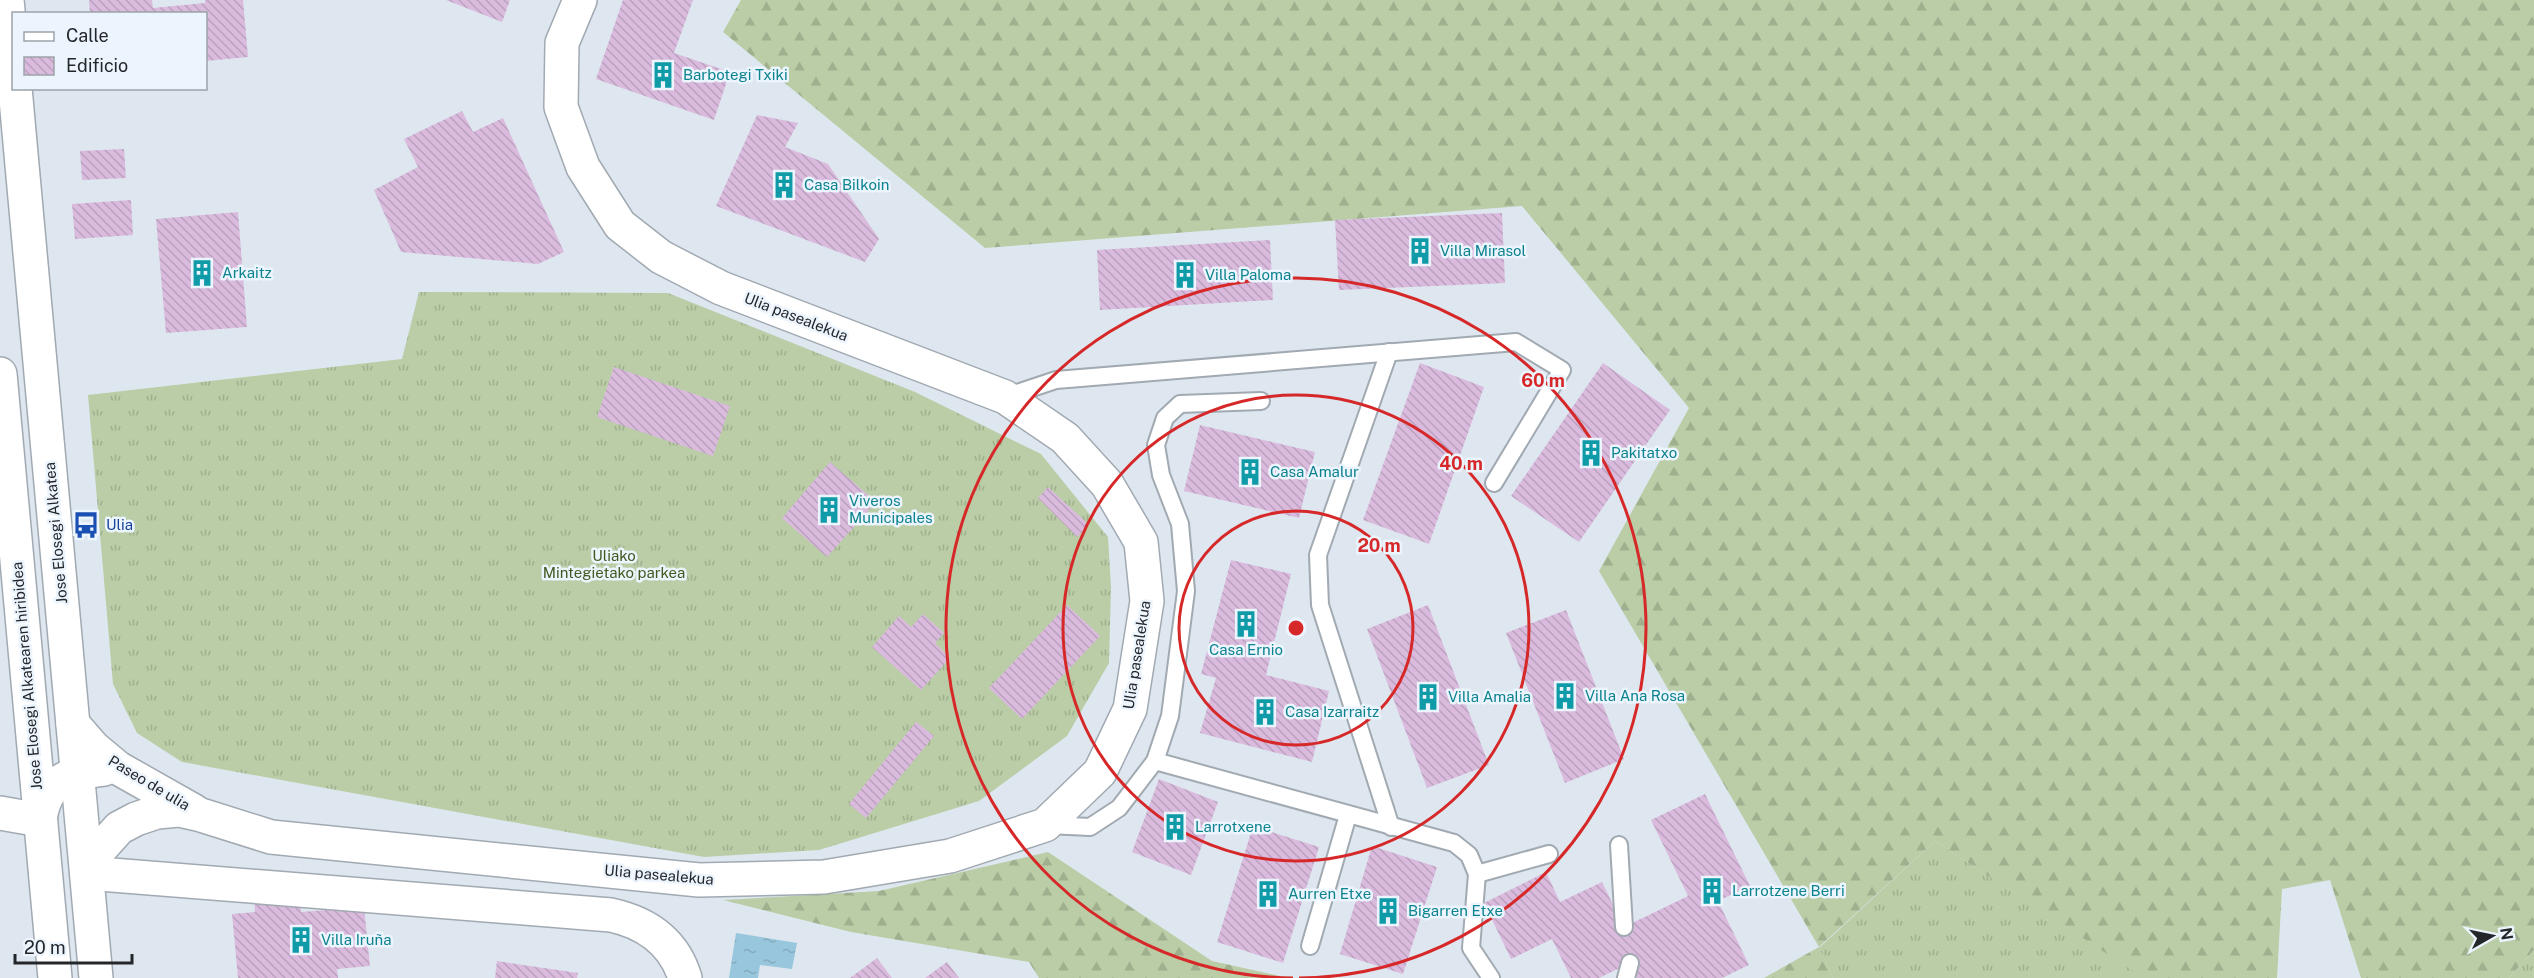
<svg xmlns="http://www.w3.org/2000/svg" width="2534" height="978" font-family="'Public Sans',sans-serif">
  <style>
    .grass { fill: url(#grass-tufts) }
    .forest { fill: url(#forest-firs) }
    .water { fill: url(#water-ripples) }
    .building { fill: url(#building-back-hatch) }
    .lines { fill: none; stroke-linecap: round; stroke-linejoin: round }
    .service-casing { stroke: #a1a9b1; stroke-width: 20 }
    .minor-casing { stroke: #a1a9b1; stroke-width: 36 }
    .secondary-casing { stroke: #a1a9b1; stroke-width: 36 }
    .service { stroke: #fff; stroke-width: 16 }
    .minor { stroke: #fff; stroke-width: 33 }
    .secondary { stroke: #fff; stroke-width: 33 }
    .ring { fill: none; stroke: #d62828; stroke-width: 3 }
    .labels { text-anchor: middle; stroke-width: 5; stroke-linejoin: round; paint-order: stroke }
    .culture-label { font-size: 15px; fill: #0d838f; stroke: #ecf5fd; text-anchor: start }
    .street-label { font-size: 15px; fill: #24272a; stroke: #ecf5fd }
    .transit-label { font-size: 15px; fill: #164399; stroke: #ecf5fd; text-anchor: start }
    .park-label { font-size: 15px; fill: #425a21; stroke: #ecf5fd }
    .centre { fill: #d62828; stroke: #ecf5fd; stroke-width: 3 }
    .ring-label { font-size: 18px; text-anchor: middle; font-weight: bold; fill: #d62828; stroke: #ecf5fd; stroke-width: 5; stroke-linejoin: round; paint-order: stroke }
  </style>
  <defs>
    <pattern id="grass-tufts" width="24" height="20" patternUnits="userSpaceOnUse" patternTransform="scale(1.5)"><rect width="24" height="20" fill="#bacda6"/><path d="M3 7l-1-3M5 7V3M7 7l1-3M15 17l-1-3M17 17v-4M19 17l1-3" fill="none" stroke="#a0b08f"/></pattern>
    <pattern id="forest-firs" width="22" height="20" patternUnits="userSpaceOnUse" patternTransform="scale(1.5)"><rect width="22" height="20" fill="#bacda6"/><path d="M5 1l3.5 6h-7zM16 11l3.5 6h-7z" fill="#a0b08f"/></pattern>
    <pattern id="water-ripples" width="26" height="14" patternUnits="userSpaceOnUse" patternTransform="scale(1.5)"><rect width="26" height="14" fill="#98c6dd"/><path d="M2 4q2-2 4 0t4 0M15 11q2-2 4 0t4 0" fill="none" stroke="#83aabe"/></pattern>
    <pattern id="building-back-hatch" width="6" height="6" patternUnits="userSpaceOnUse" patternTransform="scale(1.5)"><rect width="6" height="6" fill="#dabbde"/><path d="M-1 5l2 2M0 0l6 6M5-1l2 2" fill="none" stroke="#bba1bf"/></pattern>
  </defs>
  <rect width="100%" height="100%" fill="#dee7f0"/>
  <!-- grass -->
  <g class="grass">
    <path d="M 419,292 L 668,293 L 915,392 L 1041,454 L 1108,537 L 1111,587 L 1109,663 L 1067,736 L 979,801 L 819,850 L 704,857 L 182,762 L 137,733 L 113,684 L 88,395 L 402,359 Z"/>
    <path d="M 1935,841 L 2140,975 L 2139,978 L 1833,978 L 1819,948 Z"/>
    <path d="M 2534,950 L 2534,978 L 2509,978 Z"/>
  </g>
  <!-- forest -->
  <g class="forest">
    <path d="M 741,0 L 2534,0 L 2534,950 L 2509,978 L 2361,978 L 2330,880 L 2282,889 L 2277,978 L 2139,978 L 2139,975 L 1935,841 L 1819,947 L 1833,978 L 1764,978 L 1819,947 L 1599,571 L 1689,408 L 1522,206 L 985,248 L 723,32 Z"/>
    <path d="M 1048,852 L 1212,961 L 1289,978 L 1039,978 L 1029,962 L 851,932 L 723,900 L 879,891 Z"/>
  </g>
  <!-- water -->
  <path class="water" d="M 736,933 L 797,943 L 792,969 L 760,965 L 758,978 L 729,978 Z"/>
  <!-- building -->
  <g class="building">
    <path d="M 89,0 L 152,0 L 153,8 L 205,3 L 205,0 L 243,0 L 248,57 L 206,61 L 206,14 L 90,14 Z"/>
    <path d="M 446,0 L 510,0 L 502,22 Z"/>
    <path d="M 623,0 L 693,0 L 674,53 L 730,72 L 714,120 L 596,79 Z"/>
    <path d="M 462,111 L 473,132 L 503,118 L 564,252 L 538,264 L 401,252 L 374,190 L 418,167 L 404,139 Z"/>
    <path d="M 757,115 L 798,123 L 785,147 L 828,164 L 879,239 L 865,262 L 716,206 Z"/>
    <path d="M 124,149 L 126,178 L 82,180 L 80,151 Z"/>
    <path d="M 131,200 L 133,235 L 75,239 L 72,204 Z"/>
    <path d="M 238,212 L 247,327 L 166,333 L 156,219 Z"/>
    <path d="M 1502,213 L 1505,283 L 1339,290 L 1335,220 Z"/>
    <path d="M 1270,240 L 1273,300 L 1100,310 L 1097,250 Z"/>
    <path d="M 1420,363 L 1484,387 L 1429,544 L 1363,520 Z"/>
    <path d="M 1603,363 L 1670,410 L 1579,542 L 1511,496 Z"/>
    <path d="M 614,367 L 730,406 L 713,456 L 597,417 Z"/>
    <path d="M 1200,425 L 1315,452 L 1299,518 L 1184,491 Z"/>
    <path d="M 830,462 L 876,502 L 827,557 L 782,518 Z"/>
    <path d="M 1048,487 L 1089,525 L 1077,537 L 1038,498 Z"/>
    <path d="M 1231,560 L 1291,574 L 1266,675 L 1329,691 L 1312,762 L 1200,733 L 1216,678 L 1201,674 Z"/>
    <path d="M 1067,605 L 1100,636 L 1022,719 L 989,688 Z"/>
    <path d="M 1428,605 L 1489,765 L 1427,788 L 1367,629 Z"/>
    <path d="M 1566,610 L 1624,759 L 1565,783 L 1506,633 Z"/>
    <path d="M 923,614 L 944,633 L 935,643 L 950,658 L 921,690 L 872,647 L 899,616 L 911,627 Z"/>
    <path d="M 916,722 L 934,736 L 866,818 L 849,804 Z"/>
    <path d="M 1159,779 L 1218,802 L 1191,875 L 1132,852 Z"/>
    <path d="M 1705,794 L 1750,886 L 1718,901 L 1749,965 L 1722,978 L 1637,978 L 1630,963 L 1599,978 L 1571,978 L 1552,939 L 1511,959 L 1484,903 L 1546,872 L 1560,902 L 1602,882 L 1624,927 L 1688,896 L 1651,820 Z"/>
    <path d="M 1253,826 L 1319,847 L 1283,963 L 1217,942 Z"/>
    <path d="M 1372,846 L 1437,867 L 1403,974 L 1340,954 Z"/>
    <path d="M 299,895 L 301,912 L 364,907 L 370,966 L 337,969 L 338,978 L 238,978 L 232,914 L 255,912 L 254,899 Z"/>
    <path d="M 877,958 L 892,978 L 850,978 Z"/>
    <path d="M 497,961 L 578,973 L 577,978 L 495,978 Z"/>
    <path d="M 947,962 L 959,978 L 925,978 Z"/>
  </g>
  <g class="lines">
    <defs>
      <g id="service">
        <path d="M 1389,352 L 1318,555 L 1320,605 L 1391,827"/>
        <path d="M 1005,397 L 1056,380 L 1516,342 L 1562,370 L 1494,483"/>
        <path d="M 1155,761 L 1454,843 L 1469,855 L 1477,874 L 1471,948 L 1491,978"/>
        <path d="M 1048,825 L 1090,827 L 1119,808 L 1155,761 L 1170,716 L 1186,591 L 1180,524 L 1161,475 L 1156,445 L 1165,418 L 1180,404 L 1261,401"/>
        <path d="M 1619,845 L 1624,927"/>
        <path d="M 1477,874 L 1549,854"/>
        <path d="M 1310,946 L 1348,815"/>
        <path d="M 1626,978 L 1630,963"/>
      </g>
      <g id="minor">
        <path d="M 580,0 L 562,43 L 561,107 L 583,167 L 620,225 L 661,257 L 721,288 L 1005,397 L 1065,438 L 1107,484 L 1141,542 L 1147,601 L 1130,709 L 1100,772 L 1045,825 L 950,856 L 824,877 L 699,880 L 271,837 L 201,815 L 179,810 L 157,812 L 136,819 L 119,828 L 94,856 L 87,873 L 611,915 C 647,923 674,942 685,978"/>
        <path d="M 73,724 L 94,748 L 118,768 L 194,811"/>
        <path d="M 0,813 L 40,820 C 45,780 69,773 104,769"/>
      </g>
      <g id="secondary">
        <path d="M 7,0 L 14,73"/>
        <path d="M 15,88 L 96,978"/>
        <path d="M 0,374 L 55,978"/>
      </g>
    </defs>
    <!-- service casing -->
    <use href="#service" class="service-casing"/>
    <!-- minor casing -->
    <use href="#minor" class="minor-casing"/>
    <!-- secondary casing -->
    <use href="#secondary" class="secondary-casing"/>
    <!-- service -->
    <use href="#service" class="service"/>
    <!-- minor -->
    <use href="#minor" class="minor"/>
    <!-- secondary -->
    <use href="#secondary" class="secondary"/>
  </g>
  <!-- distance rings -->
  <g class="ring">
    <circle cx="1296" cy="628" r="117"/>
    <circle cx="1296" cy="628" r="233"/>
    <path d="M1293 978A350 350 0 1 1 1299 978"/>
  </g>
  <!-- icons -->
  <defs>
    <symbol id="building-bare" viewBox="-9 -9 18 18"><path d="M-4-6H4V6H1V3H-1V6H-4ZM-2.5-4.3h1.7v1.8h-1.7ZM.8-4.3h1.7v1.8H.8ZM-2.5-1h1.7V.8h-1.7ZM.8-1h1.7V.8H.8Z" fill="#0f9aa8" stroke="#ecf5fd" stroke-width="2.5" paint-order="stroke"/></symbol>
    <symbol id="bus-bare" viewBox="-9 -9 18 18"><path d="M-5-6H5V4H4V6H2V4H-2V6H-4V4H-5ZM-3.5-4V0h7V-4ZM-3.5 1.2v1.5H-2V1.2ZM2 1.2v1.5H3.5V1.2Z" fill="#1a4fb4" stroke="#ecf5fd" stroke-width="2.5" paint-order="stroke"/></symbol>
  </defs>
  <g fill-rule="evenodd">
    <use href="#building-bare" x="644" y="56" width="38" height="38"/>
    <use href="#building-bare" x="765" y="166" width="38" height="38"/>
    <use href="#building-bare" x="1401" y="232" width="38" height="38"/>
    <use href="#building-bare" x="183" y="254" width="38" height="38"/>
    <use href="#building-bare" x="1166" y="256" width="38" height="38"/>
    <use href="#building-bare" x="1572" y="434" width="38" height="38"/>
    <use href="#building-bare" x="1231" y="453" width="38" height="38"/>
    <use href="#building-bare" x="810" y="491" width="38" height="38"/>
    <use href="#bus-bare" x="67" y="506" width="38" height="38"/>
    <use href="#building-bare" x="1227" y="605" width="38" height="38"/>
    <use href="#building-bare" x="1546" y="677" width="38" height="38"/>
    <use href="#building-bare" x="1409" y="678" width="38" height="38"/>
    <use href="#building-bare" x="1246" y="693" width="38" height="38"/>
    <use href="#building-bare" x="1156" y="808" width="38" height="38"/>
    <use href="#building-bare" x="1693" y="872" width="38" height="38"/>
    <use href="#building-bare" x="1249" y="875" width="38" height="38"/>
    <use href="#building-bare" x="1369" y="892" width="38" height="38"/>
    <use href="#building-bare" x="282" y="921" width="38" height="38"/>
  </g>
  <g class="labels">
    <!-- culture labels -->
    <g class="culture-label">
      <text x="683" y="80">Barbotegi Txiki</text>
      <text x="804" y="190">Casa Bilkoin</text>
      <text x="1440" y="256">Villa Mirasol</text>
      <text x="222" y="278">Arkaitz</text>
      <text x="1205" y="280">Villa Paloma</text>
      <text x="1611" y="458">Pakitatxo</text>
      <text x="1270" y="477">Casa Amalur</text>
      <text x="849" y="506">Viveros<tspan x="849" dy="17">Municipales</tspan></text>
      <text x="1246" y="655" text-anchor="middle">Casa Ernio</text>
      <text x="1585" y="701">Villa Ana Rosa</text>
      <text x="1448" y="702">Villa Amalia</text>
      <text x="1285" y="717">Casa Izarraitz</text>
      <text x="1195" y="832">Larrotxene</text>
      <text x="1732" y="896">Larrotzene Berri</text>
      <text x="1288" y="899">Aurren Etxe</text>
      <text x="1408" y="916">Bigarren Etxe</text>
      <text x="321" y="945">Villa Iruña</text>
    </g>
    <!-- street labels -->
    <g class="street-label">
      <text transform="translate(796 317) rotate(21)" y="5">Ulia pasealekua</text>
      <text transform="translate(56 533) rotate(-95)" y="5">Jose Elosegi Alkatea</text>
      <text transform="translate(1137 655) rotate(-81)" y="5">Ulia pasealekua</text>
      <text transform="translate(27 676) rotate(-95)" y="5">Jose Elosegi Alkatearen hiribidea</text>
      <text transform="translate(149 783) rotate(31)" y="5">Paseo de ulia</text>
      <text transform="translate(659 875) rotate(5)" y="5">Ulia pasealekua</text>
    </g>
    <!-- transit labels -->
    <g class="transit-label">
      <text x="106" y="530">Ulia</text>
    </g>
    <!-- park labels -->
    <g class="park-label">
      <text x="614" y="561">Uliako<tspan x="614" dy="17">Mintegietako parkea</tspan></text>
    </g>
  </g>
  <circle cx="1296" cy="628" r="9" class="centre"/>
  <g class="ring-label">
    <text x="1543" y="387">60 m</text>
    <text x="1461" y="470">40 m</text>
    <text x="1379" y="552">20 m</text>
  </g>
  <!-- legend -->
  <rect x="12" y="12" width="195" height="78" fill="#ecf5fd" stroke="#9ca3a9" stroke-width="1.5"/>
  <rect x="24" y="32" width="30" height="9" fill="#ffffff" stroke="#9ca3a9" stroke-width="1.5"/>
  <text x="66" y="42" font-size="18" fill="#24272a">Calle</text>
  <rect x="24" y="57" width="30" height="18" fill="url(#building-back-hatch)" stroke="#9ca3a9" stroke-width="1.5"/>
  <text x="66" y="72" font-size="18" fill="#24272a">Edificio</text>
  <!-- north arrow -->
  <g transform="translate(2492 936) rotate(81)" stroke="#ecf5fd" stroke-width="4.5" paint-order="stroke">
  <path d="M0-4.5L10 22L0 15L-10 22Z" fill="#24272a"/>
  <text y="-9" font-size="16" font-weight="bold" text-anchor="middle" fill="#24272a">N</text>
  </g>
  <!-- scale -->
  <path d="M15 954v9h117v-9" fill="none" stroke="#24272a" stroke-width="3"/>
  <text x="24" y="954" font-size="18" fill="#24272a" stroke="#ecf5fd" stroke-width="4.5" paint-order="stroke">20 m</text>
</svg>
